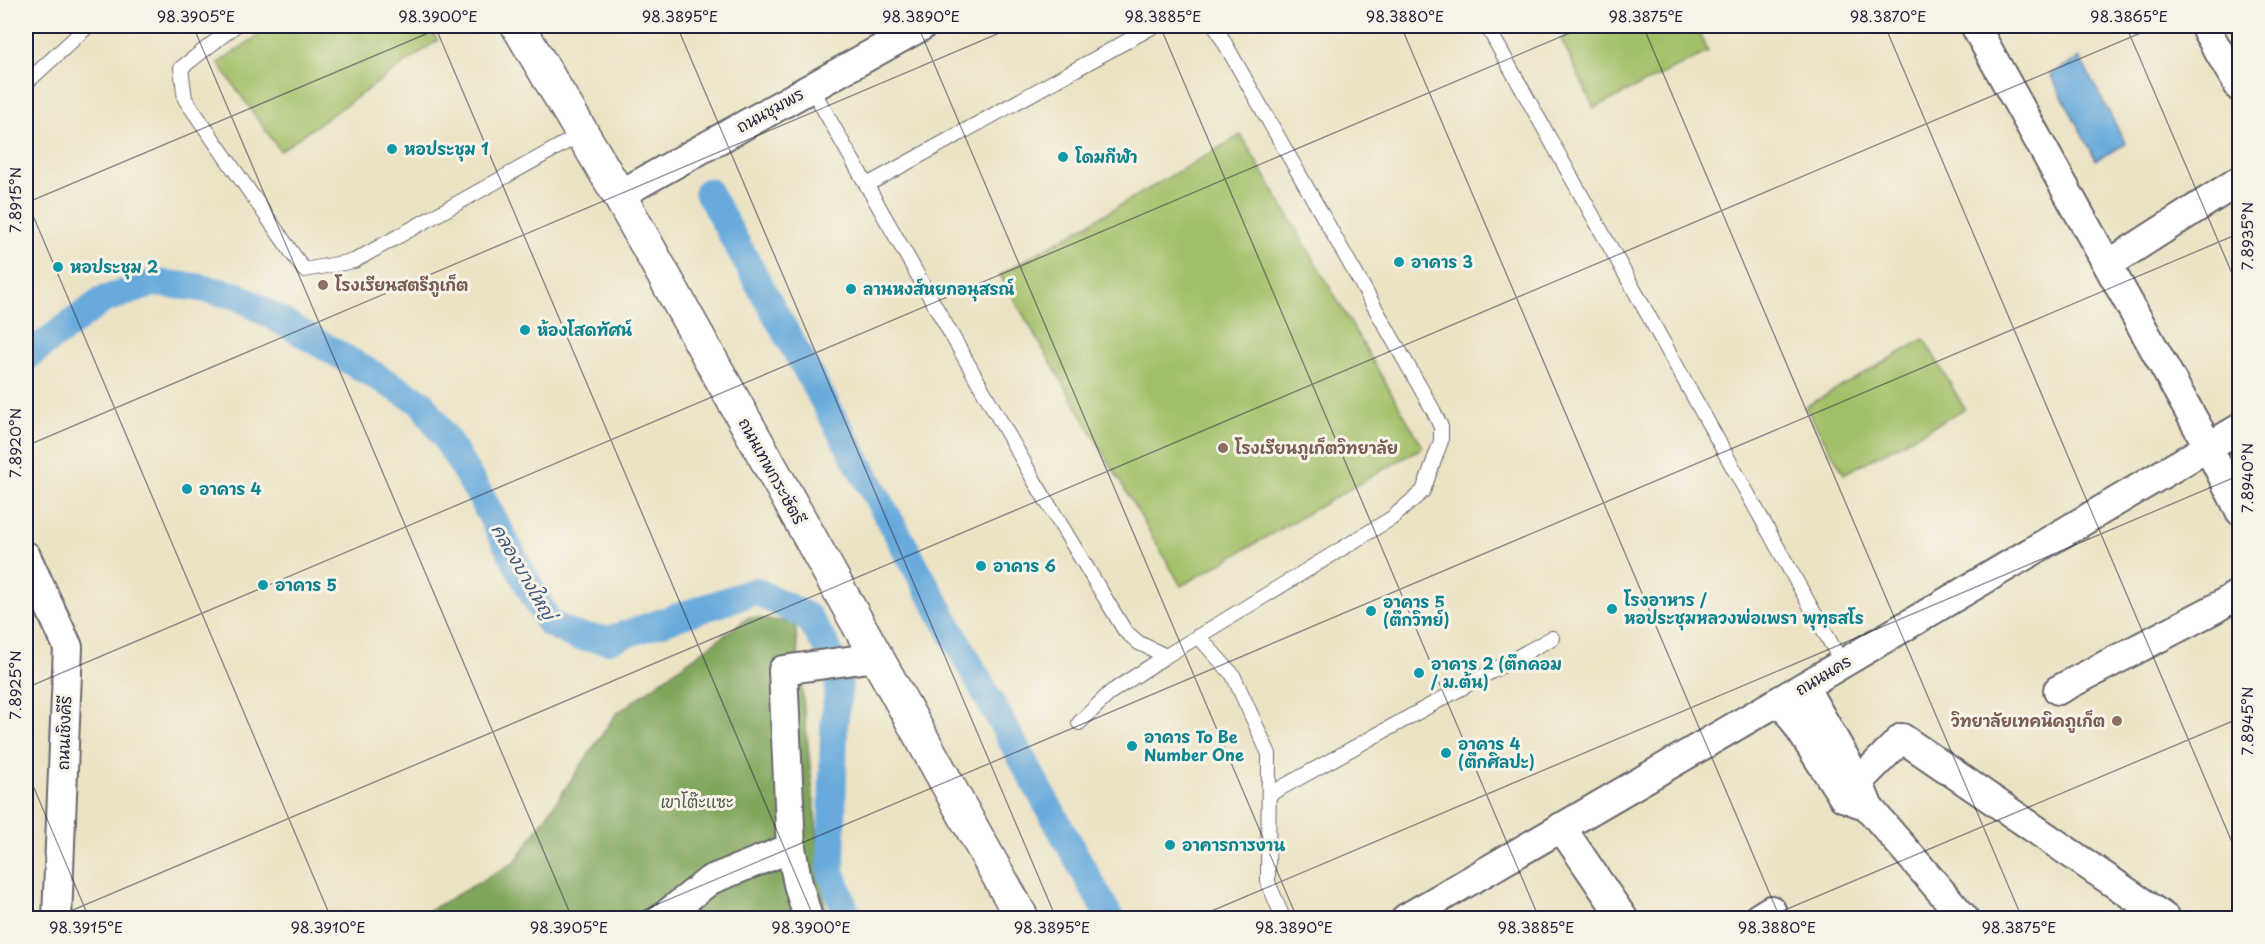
<svg xmlns="http://www.w3.org/2000/svg" width="2265" height="944" font-family="'Playpen Sans','Playpen Sans Thai',sans-serif">
  <style>
    .green { fill: #a1bf66; stroke: #627050; stroke-width: 1.5 }
    .forest { fill: #80a65b; stroke: #51644b; stroke-width: 1.5 }
    .water { fill: #67aadb; stroke: #44668b; stroke-width: 1.5 }
    .lines { fill: none; stroke-linecap: round; stroke-linejoin: round }
    .canal { stroke: #67aadb; stroke-width: 28 }
    .service-casing { stroke: #69666b; stroke-width: 16 }
    .minor-casing { stroke: #69666b; stroke-width: 32 }
    .primary-casing { stroke: #69666b; stroke-width: 36 }
    .service { stroke: #fff; stroke-width: 14 }
    .minor { stroke: #fff; stroke-width: 28 }
    .primary { stroke: #fff; stroke-width: 33 }
    .ticks { fill: none; stroke: #22223b; stroke-width: 1.5; stroke-opacity: 0.45 }
    .culture-dot { fill: #0f9aa8; stroke: #f7f3e8; stroke-width: 2 }
    .education-dot { fill: #8d6e63; stroke: #f7f3e8; stroke-width: 2 }
    .labels { text-anchor: middle; stroke-width: 6; stroke-linejoin: round; paint-order: stroke }
    .street-label { font-size: 16px; fill: #22223b; stroke: #f7f3e8 }
    .culture-label { font-size: 16px; font-weight: bold; fill: #0d838f; stroke: #f7f3e8; text-anchor: start }
    .education-label { font-size: 16px; font-weight: bold; fill: #785e54; stroke: #f7f3e8; text-anchor: start }
    .park-label { font-size: 16px; fill: #4e594a; stroke: #f7f3e8 }
    .water-label { font-size: 18px; font-style: italic; fill: #3e587b; stroke: #f7f3e8 }
    .neatline { fill: none; stroke: #22223b; stroke-width: 2 }
    .ticks-label { font-size: 15px; text-anchor: middle; fill: #22223b }
  </style>
  <rect width="100%" height="100%" fill="#f7f3e8"/>
  <filter id="ink" filterUnits="userSpaceOnUse"><feTurbulence type="fractalNoise" baseFrequency=".0167" numOctaves="2"/><feDisplacementMap in="SourceGraphic" scale="12" xChannelSelector="R" yChannelSelector="G"/><feConvolveMatrix kernelMatrix="1 2 1 2 8 2 1 2 1" color-interpolation-filters="sRGB"/></filter>
  <filter id="wash" filterUnits="userSpaceOnUse"><feTurbulence type="fractalNoise" baseFrequency=".008" numOctaves="4" result="noise"/><feDisplacementMap in="SourceGraphic" scale="24" xChannelSelector="R" yChannelSelector="G"/><feGaussianBlur stdDeviation="1.35" result="paint"/><feColorMatrix in="noise" values="0 0 0 0 0 0 0 0 0 0 0 0 0 0 0 0 0 1.4 0 .05"/><feComposite in="paint" operator="in"/></filter>
  <g filter="url(#wash)">
    <rect width="100%" height="100%" fill="#ece3c5"/>
    <!-- green -->
    <g class="green">
      <path d="M 272,26 L 427,26 L 438,40 L 280,151 L 218,63 Z"/>
      <path d="M 1589,26 L 1695,26 L 1708,52 L 1594,108 L 1561,39 Z"/>
      <path d="M 1241,135 L 1423,447 L 1181,586 L 1000,275 Z"/>
      <path d="M 1924,339 L 1965,409 L 1844,474 L 1805,407 Z"/>
    </g>
    <!-- forest -->
    <path class="forest" d="M 749,617 L 795,623 L 826,918 L 416,918 L 515,862 L 616,714 Z"/>
    <!-- water -->
    <path class="water" d="M 2080,58 L 2126,144 L 2096,160 L 2050,74 Z"/>
    <g class="lines">
      <!-- canal -->
      <g class="canal">
        <path d="M 708,192 L 1110,918"/>
        <path d="M 26,357 L 103,300 L 154,283 L 196,287 L 238,296 L 422,403 L 447,440 L 485,504 L 549,623 L 575,636 L 608,640 L 756,591 L 808,617 L 827,647 L 839,683 L 834,726 L 831,871 L 848,918"/>
      </g>
    </g>
  </g>
  <g filter="url(#ink)">
    <g class="lines">
      <defs>
        <g id="service">
          <path d="M 235,26 L 181,68 L 185,99 L 304,270 L 354,261 L 583,133"/>
          <path d="M 877,26 L 889,45"/>
          <path d="M 1487,26 L 1842,663"/>
          <path d="M 26,83 L 88,26"/>
          <path d="M 811,87 L 1035,482 L 1125,631 L 1139,643 L 1166,656 L 1392,518 L 1423,491 L 1441,441 L 1441,427 L 1433,410 L 1215,26"/>
          <path d="M 867,185 L 1154,26"/>
          <path d="M 1198,636 L 1233,675 L 1269,754 L 1268,882 L 1283,918"/>
          <path d="M 1079,723 L 1111,692 L 1166,656"/>
          <path d="M 1270,794 L 1552,638"/>
        </g>
        <g id="minor">
          <path d="M 1975,26 L 2201,433 L 2240,511"/>
          <path d="M 2204,26 L 2240,88"/>
          <path d="M 619,195 L 922,26"/>
          <path d="M 2109,264 L 2240,180"/>
          <path d="M 26,556 L 68,647 L 57,918"/>
          <path d="M 1804,687 L 1858,781 L 1869,808 L 1964,918"/>
          <path d="M 2058,690 L 2214,609 L 2240,593"/>
          <path d="M 1781,700 L 1843,797 L 1859,803"/>
          <path d="M 1843,797 L 1902,738 L 2165,918"/>
          <path d="M 1561,827 L 1623,918"/>
          <path d="M 791,848 L 783,670 L 876,657"/>
          <path d="M 662,918 L 710,880 L 791,848 L 798,884 L 808,918"/>
          <path d="M 1406,918 L 1813,681 L 2240,428"/>
          <path d="M 1758,918 L 1771,910"/>
        </g>
        <path id="primary" d="M 518,26 L 619,195 L 1022,918"/>
      </defs>
      <!-- service casing -->
      <use href="#service" class="service-casing"/>
      <!-- minor casing -->
      <use href="#minor" class="minor-casing"/>
      <!-- primary casing -->
      <use href="#primary" class="primary-casing"/>
      <!-- service -->
      <use href="#service" class="service"/>
      <!-- minor -->
      <use href="#minor" class="minor"/>
      <!-- primary -->
      <use href="#primary" class="primary"/>
    </g>
  </g>
  <!-- ticks -->
  <path class="ticks" d="M 193,26 L 572,918M 435,26 L 814,918M 677,26 L 1056,918M 918,26 L 1297,918M 1160,26 L 1539,918M 1401,26 L 1780,918M 1643,26 L 2022,918M 1885,26 L 2240,861M 2126,26 L 2240,292M 26,199 L 331,918M 26,203 L 445,26M 26,446 L 1016,26M 26,688 L 1586,26M 26,769 L 89,918M 54,918 L 2157,26M 625,918 L 2240,233M 1195,918 L 2240,475M 1766,918 L 2240,718"/>
  <!-- markers -->
  <g class="culture-dot">
    <circle cx="392" cy="149" r="6"/>
    <circle cx="1063" cy="157" r="6"/>
    <circle cx="1399" cy="262" r="6"/>
    <circle cx="58" cy="267" r="6"/>
    <circle cx="851" cy="289" r="6"/>
    <circle cx="525" cy="330" r="6"/>
    <circle cx="187" cy="489" r="6"/>
    <circle cx="981" cy="566" r="6"/>
    <circle cx="263" cy="585" r="6"/>
    <circle cx="1612" cy="609" r="6"/>
    <circle cx="1371" cy="611" r="6"/>
    <circle cx="1419" cy="673" r="6"/>
    <circle cx="1132" cy="746" r="6"/>
    <circle cx="1446" cy="753" r="6"/>
    <circle cx="1170" cy="845" r="6"/>
  </g>
  <g class="education-dot">
    <circle cx="323" cy="285" r="6"/>
    <circle cx="1223" cy="448" r="6"/>
    <circle cx="2117" cy="721" r="6"/>
  </g>
  <g class="labels">
    <!-- street labels -->
    <g class="street-label">
      <text transform="translate(770 110) rotate(-29)" y="6">ถนนชุมพร</text>
      <text transform="translate(772 471) rotate(61)" y="6">ถนนเทพกระษัตรี</text>
      <text transform="translate(1823 675) rotate(-31)" y="6">ถนนนคร</text>
      <text transform="translate(64 733) rotate(-88)" y="6">ถนนเชิงคีรี</text>
    </g>
    <!-- culture labels -->
    <g class="culture-label">
      <text x="404" y="155">หอประชุม 1</text>
      <text x="1075" y="163">โดมกีฬา</text>
      <text x="1411" y="268">อาคาร 3</text>
      <text x="70" y="273">หอประชุม 2</text>
      <text x="863" y="295">ลานหงส์หยกอนุสรณ์</text>
      <text x="537" y="336">ห้องโสดทัศน์</text>
      <text x="199" y="495">อาคาร 4</text>
      <text x="993" y="572">อาคาร 6</text>
      <text x="275" y="591">อาคาร 5</text>
      <text x="1624" y="606">โรงอาหาร /<tspan x="1624" dy="18">หอประชุมหลวงพ่อเพรา พุทฺธสโร</tspan></text>
      <text x="1383" y="608">อาคาร 5<tspan x="1383" dy="18">(ตึกวิทย์)</tspan></text>
      <text x="1431" y="670">อาคาร 2 (ตึกคอม<tspan x="1431" dy="18">/ ม.ต้น)</tspan></text>
      <text x="1144" y="743">อาคาร To Be<tspan x="1144" dy="18">Number One</tspan></text>
      <text x="1458" y="750">อาคาร 4<tspan x="1458" dy="18">(ตึกศิลปะ)</tspan></text>
      <text x="1182" y="851">อาคารการงาน</text>
    </g>
    <!-- education labels -->
    <g class="education-label">
      <text x="335" y="291">โรงเรียนสตรีภูเก็ต</text>
      <text x="1235" y="454">โรงเรียนภูเก็ตวิทยาลัย</text>
      <text x="2105" y="727" text-anchor="end">วิทยาลัยเทคนิคภูเก็ต</text>
    </g>
    <!-- park labels -->
    <g class="park-label">
      <text x="697" y="808">เขาโต๊ะแซะ</text>
    </g>
    <!-- water labels -->
    <g class="water-label">
      <text transform="translate(523 572) rotate(60)" y="6">คลองบางใหญ่</text>
    </g>
  </g>
  <!-- margin -->
  <rect width="2265" height="944" fill="none" stroke="#f7f3e8" stroke-width="66"/>
  <rect x="33" y="33" width="2199" height="878" class="neatline"/>
  <g class="ticks-label">
    <text x="196" y="22">98.3905°E</text>
    <text x="438" y="22">98.3900°E</text>
    <text x="680" y="22">98.3895°E</text>
    <text x="921" y="22">98.3890°E</text>
    <text x="1163" y="22">98.3885°E</text>
    <text x="1405" y="22">98.3880°E</text>
    <text x="1646" y="22">98.3875°E</text>
    <text x="1888" y="22">98.3870°E</text>
    <text x="2129" y="22">98.3865°E</text>
    <text transform="translate(16 200) rotate(-90)" y="5">7.8915°N</text>
    <text transform="translate(2248 236) rotate(-90)" y="5">7.8935°N</text>
    <text transform="translate(16 443) rotate(-90)" y="5">7.8920°N</text>
    <text transform="translate(2248 478) rotate(-90)" y="5">7.8940°N</text>
    <text transform="translate(16 685) rotate(-90)" y="5">7.8925°N</text>
    <text transform="translate(2248 721) rotate(-90)" y="5">7.8945°N</text>
    <text x="86" y="933">98.3915°E</text>
    <text x="328" y="933">98.3910°E</text>
    <text x="569" y="933">98.3905°E</text>
    <text x="811" y="933">98.3900°E</text>
    <text x="1052" y="933">98.3895°E</text>
    <text x="1294" y="933">98.3890°E</text>
    <text x="1536" y="933">98.3885°E</text>
    <text x="1777" y="933">98.3880°E</text>
    <text x="2019" y="933">98.3875°E</text>
  </g>
</svg>
